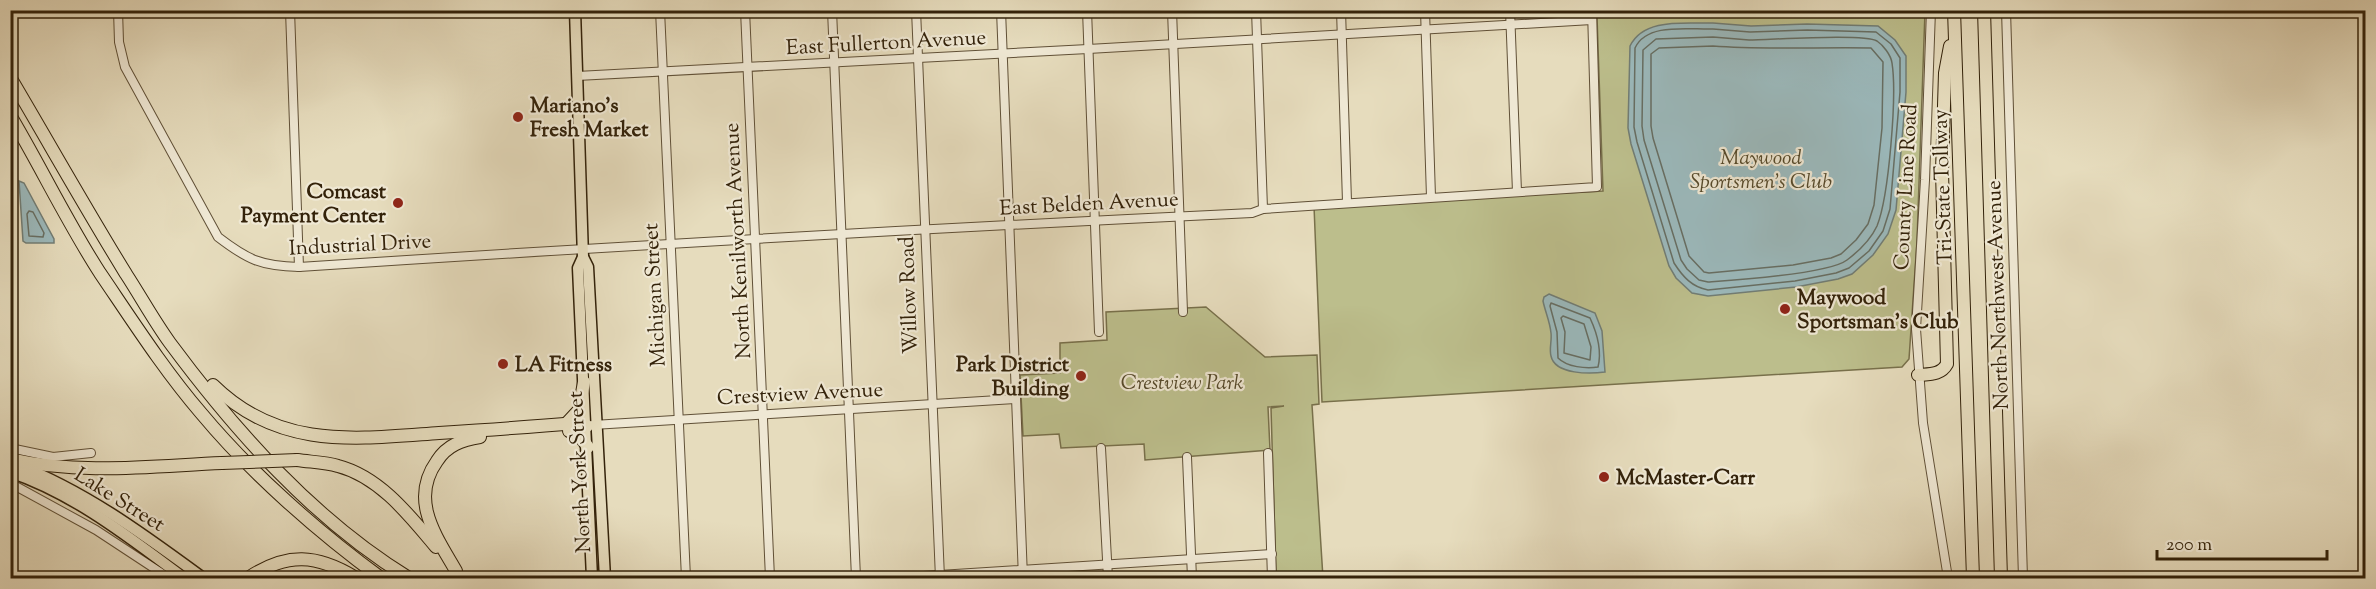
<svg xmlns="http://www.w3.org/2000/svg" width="2376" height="589" font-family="'Sorts Mill Goudy',serif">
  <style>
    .green { fill: #bcbe8c; stroke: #78704b; stroke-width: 1.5 }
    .water { fill: #9bb9bc; stroke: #717d75; stroke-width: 1.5 }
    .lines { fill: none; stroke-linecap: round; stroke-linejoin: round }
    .shore { stroke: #676e63; stroke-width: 1.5 }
    .minor-casing { stroke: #605037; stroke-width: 10 }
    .major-casing { stroke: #33220a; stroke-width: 13 }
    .highway-casing { stroke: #33220a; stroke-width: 14 }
    .minor { stroke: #efe8d4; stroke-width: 8 }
    .major { stroke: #e6dcbd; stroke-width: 10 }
    .highway { stroke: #e6dcbd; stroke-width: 12 }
    .highway-bridge-casing { stroke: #33220a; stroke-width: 14; stroke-linecap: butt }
    .highway-bridge { stroke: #e6dcbd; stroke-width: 12 }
    .poi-dot { fill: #8f2418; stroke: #efe8d4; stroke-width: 2 }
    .labels { text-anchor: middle; stroke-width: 4.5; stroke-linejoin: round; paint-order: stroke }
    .street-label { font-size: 21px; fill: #33220a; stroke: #efe8d4 }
    .poi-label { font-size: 21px; font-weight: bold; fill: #33220a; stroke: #efe8d4; text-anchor: start }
    .park-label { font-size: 21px; font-style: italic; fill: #55492a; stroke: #efe8d4 }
  </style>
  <rect width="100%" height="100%" fill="#e6dcbd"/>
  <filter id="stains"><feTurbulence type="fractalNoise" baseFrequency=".00333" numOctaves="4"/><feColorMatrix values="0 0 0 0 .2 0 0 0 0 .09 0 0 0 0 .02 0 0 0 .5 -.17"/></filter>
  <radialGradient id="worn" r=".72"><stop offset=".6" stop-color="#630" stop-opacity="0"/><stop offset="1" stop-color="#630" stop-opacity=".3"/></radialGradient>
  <!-- green -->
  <g class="green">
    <path d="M 1708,10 L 1925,11 L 1917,241 L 1909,359 L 1902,367 L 1322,402 L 1314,206 L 1603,191 L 1597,17 Z"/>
    <path d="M 1206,307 L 1265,357 L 1317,355 L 1319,404 L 1312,405 L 1323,578 L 1276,578 L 1271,408 L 1284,406 L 1268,407 L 1270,450 L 1145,460 L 1144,444 L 1061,448 L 1059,434 L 1023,436 L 1020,375 L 1060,373 L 1060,343 L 1107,340 L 1106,312 Z"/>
  </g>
  <!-- water -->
  <g class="water">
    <path d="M 1713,23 L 1751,26 L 1807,24 L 1878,26 L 1895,40 L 1906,56 L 1906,92 L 1896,210 L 1888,234 L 1873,255 L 1852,274 L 1838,279 L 1796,287 L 1708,296 L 1692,293 L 1676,278 L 1669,266 L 1631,144 L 1628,128 L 1630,46 C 1644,17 1686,24 1713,23 Z"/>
    <path d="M 19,181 L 24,183 L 54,239 L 54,243 L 26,243 L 23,241 Z"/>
    <path d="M 1549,294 L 1595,313 L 1602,331 L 1605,372 C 1591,374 1555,375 1551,356 C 1549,349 1552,341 1551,333 C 1550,322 1545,311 1543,301 L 1544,297 Z"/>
  </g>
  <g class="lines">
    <!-- shore -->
    <g class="shore">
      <path d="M 1713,29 L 1750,32 L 1807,30 L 1876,32 L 1891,44 L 1900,58 L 1900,92 L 1890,209 L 1883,231 L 1869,251 L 1849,268 L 1836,273 L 1795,281 L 1708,290 C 1692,287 1683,277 1674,263 L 1637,142 L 1634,127 L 1635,48 C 1647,22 1690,30 1713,29 Z"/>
      <path d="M 1713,37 C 1725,38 1737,39 1749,40 C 1770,40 1864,33 1877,41 C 1883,45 1891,55 1892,63 C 1897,95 1889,196 1877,226 C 1871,239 1859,251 1847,260 C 1829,274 1736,280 1708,282 L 1699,280 L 1687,269 L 1681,260 L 1644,140 L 1642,126 L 1643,50 L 1656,39 Z"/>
      <path d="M 1713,46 C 1765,50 1818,47 1871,48 L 1883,62 L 1882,128 L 1874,205 L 1868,224 L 1856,240 L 1841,254 L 1831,258 L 1793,265 L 1709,273 L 1704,272 L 1689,256 L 1653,138 L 1651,126 L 1651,54 L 1659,48 Z"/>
      <path d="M 29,211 L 33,212 L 44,233 L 43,237 L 29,236 L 27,214 Z"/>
      <path d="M 1551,303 L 1590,318 C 1597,333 1602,351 1598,367 C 1586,369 1567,367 1558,358 L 1557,332 L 1550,306 Z"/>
      <path d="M 1563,316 L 1584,324 L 1591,347 L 1590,360 L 1564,353 L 1565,332 L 1561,318 Z"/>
    </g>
    <defs>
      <g id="minor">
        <path d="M 118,10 L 119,42 L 125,67 L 218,237 C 248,260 261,266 299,267 C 617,246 934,228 1252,213 L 1263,209 L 1597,187 L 1592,10"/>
        <path d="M 290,10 L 299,267"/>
        <path d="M 660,10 L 686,578"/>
        <path d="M 745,10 L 770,578"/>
        <path d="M 832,10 L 856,578"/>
        <path d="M 916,10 L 940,578"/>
        <path d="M 1001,10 L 1023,578"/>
        <path d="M 1087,10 L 1099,332"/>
        <path d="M 1172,10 L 1183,312"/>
        <path d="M 1256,10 L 1263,209"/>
        <path d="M 1341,10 L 1347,202"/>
        <path d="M 1425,10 L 1431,197"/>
        <path d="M 1510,10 L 1517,192"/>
        <path d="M 1931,10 L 1925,180 L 1916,329 L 1923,423 L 1948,578"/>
        <path d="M 2006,10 L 2023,578"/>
        <path d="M 577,76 L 1088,49 L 1592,20"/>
        <path d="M 593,425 L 1015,399"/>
        <path d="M 10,448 L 53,457 L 91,453"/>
        <path d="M 1101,448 L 1108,578"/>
        <path d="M 1268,453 L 1272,578"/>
        <path d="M 1187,457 L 1192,578"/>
        <path d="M 10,483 L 96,530 L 169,578"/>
        <path d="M 892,578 L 1272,554"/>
      </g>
      <g id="major">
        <path d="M 575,10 L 583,257 L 578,268 L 592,578"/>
        <path d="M 583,257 L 588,267 L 605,578"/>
        <path d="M 15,464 C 85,491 143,534 203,578"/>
        <path d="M 10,472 C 75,494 130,538 184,578"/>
      </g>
      <g id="highway">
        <path d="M 1954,10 L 1973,578"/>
        <path d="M 1984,10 L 2001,578"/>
        <path d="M 10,77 C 49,143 86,209 126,274 C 141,297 154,321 170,343 C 236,432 314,520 409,578"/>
        <path d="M 10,115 C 41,167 67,222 100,273 C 132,320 164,370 201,413 C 251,473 318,532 381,578"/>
        <path d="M 1918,375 C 1930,374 1941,375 1947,364 L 1942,171 L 1945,73 L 1950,46"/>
        <path d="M 213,385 C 279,450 355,439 439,433 C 485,430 530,427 576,423 L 587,426"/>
        <path d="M 566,424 L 579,410 L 584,382"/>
        <path d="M 569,431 L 582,439 L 588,447"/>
        <path d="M 10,459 C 80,475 152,466 222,463"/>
        <path d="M 297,460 C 310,462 325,462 338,466 C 380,477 410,516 436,547"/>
        <path d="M 456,571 C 436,536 409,500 437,461 C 447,445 462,440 480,437"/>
        <path d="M 248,578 C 287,552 317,554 356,578"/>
      </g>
    </defs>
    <!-- minor casing -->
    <use href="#minor" class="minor-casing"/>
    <!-- major casing -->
    <use href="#major" class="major-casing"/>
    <!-- highway casing -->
    <use href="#highway" class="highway-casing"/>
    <!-- minor -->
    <use href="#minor" class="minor"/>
    <!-- major -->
    <use href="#major" class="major"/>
    <!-- highway -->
    <use href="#highway" class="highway"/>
    <defs>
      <path id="highway-bridge" d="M 222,463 L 297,460"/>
    </defs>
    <!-- highway-bridge casing -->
    <use href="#highway-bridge" class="highway-bridge-casing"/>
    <!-- highway-bridge -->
    <use href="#highway-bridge" class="highway-bridge"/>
  </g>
  <!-- markers -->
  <g class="poi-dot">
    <circle cx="518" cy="117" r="6"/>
    <circle cx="398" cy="203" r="6"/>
    <circle cx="1785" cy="309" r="6"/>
    <circle cx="503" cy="364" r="6"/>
    <circle cx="1081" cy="376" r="6"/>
    <circle cx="1604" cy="477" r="6"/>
  </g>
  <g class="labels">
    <!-- street labels -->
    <g class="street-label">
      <text transform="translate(886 42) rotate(-3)" y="7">East Fullerton Avenue</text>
      <text transform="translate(1905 187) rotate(-87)" y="7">County Line Road</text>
      <text transform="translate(1942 187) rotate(-92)" y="7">Tri-State Tollway</text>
      <text transform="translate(1089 203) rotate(-3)" y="7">East Belden Avenue</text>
      <text transform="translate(737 241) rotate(-93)" y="7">North Kenilworth Avenue</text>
      <text transform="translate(360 244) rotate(-3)" y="7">Industrial Drive</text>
      <text transform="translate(654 295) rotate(-93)" y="7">Michigan Street</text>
      <text transform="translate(908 295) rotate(-92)" y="7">Willow Road</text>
      <text transform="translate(1997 295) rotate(-92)" y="7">North Northwest Avenue</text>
      <text transform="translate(800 393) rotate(-3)" y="7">Crestview Avenue</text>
      <text transform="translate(579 472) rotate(-93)" y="7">North York Street</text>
      <text transform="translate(120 499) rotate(32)" y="7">Lake Street</text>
    </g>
    <!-- poi labels -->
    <g class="poi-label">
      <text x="530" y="112">Mariano's<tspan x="530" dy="24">Fresh Market</tspan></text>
      <text x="386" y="198" text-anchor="end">Comcast<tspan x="386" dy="24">Payment Center</tspan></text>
      <text x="1797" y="304">Maywood<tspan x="1797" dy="24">Sportsman's Club</tspan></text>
      <text x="515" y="371">LA Fitness</text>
      <text x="1069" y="371" text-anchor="end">Park District<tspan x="1069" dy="24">Building</tspan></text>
      <text x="1616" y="484">McMaster-Carr</text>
    </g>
    <!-- park labels -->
    <g class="park-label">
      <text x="1761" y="164">Maywood<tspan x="1761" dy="24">Sportsmen's Club</tspan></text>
      <text x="1182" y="389">Crestview Park</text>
    </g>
  </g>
  <!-- margin -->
  <rect width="2376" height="589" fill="none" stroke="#e6dcbd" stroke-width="36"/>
  <rect x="12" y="12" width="2352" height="565" fill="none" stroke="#33220a" stroke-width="3"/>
  <rect x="18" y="18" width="2340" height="553" fill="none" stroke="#33220a" stroke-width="1.5"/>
  <!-- scale -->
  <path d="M2157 550v9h170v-9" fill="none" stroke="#33220a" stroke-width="3"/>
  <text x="2166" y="550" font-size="18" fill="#33220a" stroke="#efe8d4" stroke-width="4.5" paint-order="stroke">200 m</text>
  <rect width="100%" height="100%" filter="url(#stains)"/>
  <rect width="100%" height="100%" fill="url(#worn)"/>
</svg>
